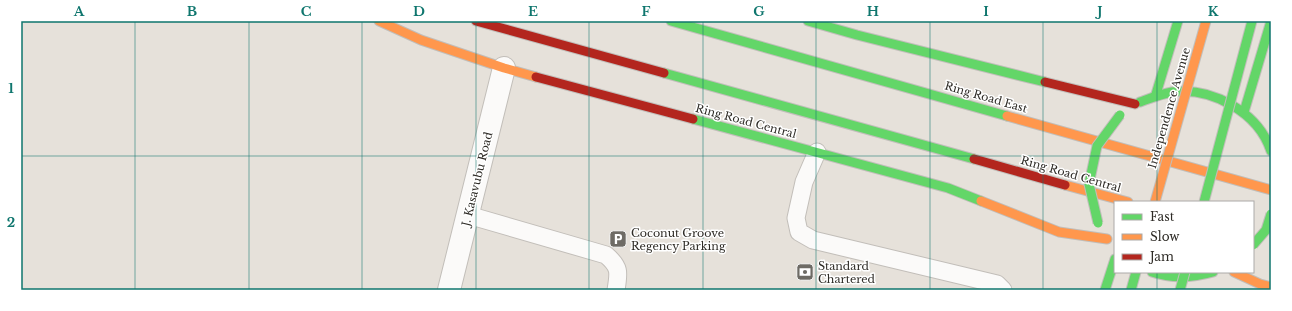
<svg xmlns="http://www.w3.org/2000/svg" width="1292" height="311" font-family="'Libre Baskerville',serif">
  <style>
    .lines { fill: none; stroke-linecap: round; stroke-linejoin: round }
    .lane-casing { stroke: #c2beb9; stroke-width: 19 }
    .street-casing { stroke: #c2beb9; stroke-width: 24 }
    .fast-casing { stroke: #c1beba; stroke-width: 11 }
    .slow-casing { stroke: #c1beba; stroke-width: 11 }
    .jam-casing { stroke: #c1beba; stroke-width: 11 }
    .lane { stroke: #fbfaf9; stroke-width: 17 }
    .street { stroke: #fbfaf9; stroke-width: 22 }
    .fast { stroke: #63d668; stroke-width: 9 }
    .slow { stroke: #ff974d; stroke-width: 9 }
    .jam { stroke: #b3261e; stroke-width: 9 }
    .fast-bridge-casing { stroke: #c1beba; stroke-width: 11; stroke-linecap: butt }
    .slow-bridge-casing { stroke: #c1beba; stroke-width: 11; stroke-linecap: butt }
    .fast-bridge { stroke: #63d668; stroke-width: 9 }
    .slow-bridge { stroke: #ff974d; stroke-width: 9 }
    .grid { fill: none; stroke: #0f766e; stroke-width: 1; stroke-opacity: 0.55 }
    .labels { text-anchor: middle; stroke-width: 3; stroke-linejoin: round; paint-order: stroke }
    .street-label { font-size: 11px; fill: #2e2b26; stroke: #fff }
    .poi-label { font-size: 11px; fill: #2e2b26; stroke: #fff; text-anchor: start }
    .neatline { fill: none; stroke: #0f766e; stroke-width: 1.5 }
    .grid-label { font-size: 13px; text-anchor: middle; font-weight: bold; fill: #0f766e }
  </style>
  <rect width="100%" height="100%" fill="#e6e1da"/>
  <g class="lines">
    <defs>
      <g id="lane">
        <path d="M 817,152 L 804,182 L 796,218 L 799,232 L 813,240 L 997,284 L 1003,290"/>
        <path d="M 468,215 L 606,255 C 620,267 619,272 616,290"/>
      </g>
      <path id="street" d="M 449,290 L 504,68"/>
      <g id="fast">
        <path d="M 671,21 L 1007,116"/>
        <path d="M 808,21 L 857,35 L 1045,82"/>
        <path d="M 664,73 L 974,159"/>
        <path d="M 1156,94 L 1178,21"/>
        <path d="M 1140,102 C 1151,98 1161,94 1172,92 C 1212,87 1258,112 1271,151"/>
        <path d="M 1244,112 L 1271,21"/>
        <path d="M 693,119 L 948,188 L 981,201"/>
        <path d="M 1152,272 C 1172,279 1192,278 1213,272"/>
        <path d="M 1105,290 L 1115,259"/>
        <path d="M 1131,290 L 1136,272"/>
      </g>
      <g id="slow">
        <path d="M 379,21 L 421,40 L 504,68 L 536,77"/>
        <path d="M 1007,116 L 1271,190"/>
        <path d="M 1065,185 L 1128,202"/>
        <path d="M 981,201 L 1059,232 L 1107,239"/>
        <path d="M 1234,272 L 1260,284 L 1271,287"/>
      </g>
      <g id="jam">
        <path d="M 476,21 L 664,73"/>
        <path d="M 536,77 L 693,119"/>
        <path d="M 1045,82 L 1135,104"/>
        <path d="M 974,159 L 1065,185"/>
      </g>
    </defs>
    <!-- lane casing -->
    <use href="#lane" class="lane-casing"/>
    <!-- street casing -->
    <use href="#street" class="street-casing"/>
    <!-- fast casing -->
    <use href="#fast" class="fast-casing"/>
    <!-- slow casing -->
    <use href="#slow" class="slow-casing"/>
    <!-- jam casing -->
    <use href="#jam" class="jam-casing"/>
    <!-- lane -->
    <use href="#lane" class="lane"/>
    <!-- street -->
    <use href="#street" class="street"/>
    <!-- fast -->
    <use href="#fast" class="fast"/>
    <!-- slow -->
    <use href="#slow" class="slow"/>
    <!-- jam -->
    <use href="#jam" class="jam"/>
    <defs>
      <g id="fast-bridge">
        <path d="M 1204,202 L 1252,21"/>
        <path d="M 1098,223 L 1089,184 L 1097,146 L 1120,115"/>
        <path d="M 1253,245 L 1266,230 L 1271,214"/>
        <path d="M 1180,290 L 1185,272"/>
      </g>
      <path id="slow-bridge" d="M 1155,202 L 1206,21"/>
    </defs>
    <!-- fast-bridge casing -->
    <use href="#fast-bridge" class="fast-bridge-casing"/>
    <!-- slow-bridge casing -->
    <use href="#slow-bridge" class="slow-bridge-casing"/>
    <!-- fast-bridge -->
    <use href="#fast-bridge" class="fast-bridge"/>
    <!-- slow-bridge -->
    <use href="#slow-bridge" class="slow-bridge"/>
  </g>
  <!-- grid -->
  <path class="grid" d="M 135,21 L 135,290M 249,21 L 249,290M 362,21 L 362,290M 476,21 L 476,290M 589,21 L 589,290M 703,21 L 703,290M 816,21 L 816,290M 930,21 L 930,290M 1043,21 L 1043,290M 1157,21 L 1157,202M 21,156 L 1271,156M 1157,272 L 1157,290"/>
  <!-- icons -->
  <defs>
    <symbol id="parking-square" viewBox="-11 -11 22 22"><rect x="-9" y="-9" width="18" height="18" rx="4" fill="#6e6b65" stroke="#fff"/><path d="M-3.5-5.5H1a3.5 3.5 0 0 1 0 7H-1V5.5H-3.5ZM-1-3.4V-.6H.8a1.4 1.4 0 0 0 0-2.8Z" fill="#fff"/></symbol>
    <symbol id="bank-square" viewBox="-11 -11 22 22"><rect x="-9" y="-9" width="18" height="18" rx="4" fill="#6e6b65" stroke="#fff"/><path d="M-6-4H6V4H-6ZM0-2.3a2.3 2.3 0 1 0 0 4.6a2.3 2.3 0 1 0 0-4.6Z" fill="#fff"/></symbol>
  </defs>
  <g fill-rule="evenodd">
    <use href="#parking-square" x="608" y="229" width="20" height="20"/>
    <use href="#bank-square" x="795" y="262" width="20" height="20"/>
  </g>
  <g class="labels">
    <!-- street labels -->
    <g class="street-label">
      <text transform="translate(986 97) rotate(16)" y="4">Ring Road East</text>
      <text transform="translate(1169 108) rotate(-74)" y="4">Independence Avenue</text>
      <text transform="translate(746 121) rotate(15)" y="4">Ring Road Central</text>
      <text transform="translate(1071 174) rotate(16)" y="4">Ring Road Central</text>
      <text transform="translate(477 179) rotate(-76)" y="4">J. Kasavubu Road</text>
    </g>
    <!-- poi labels -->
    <g class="poi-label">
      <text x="631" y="237">Coconut Groove<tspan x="631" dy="13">Regency Parking</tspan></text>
      <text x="818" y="270">Standard<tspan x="818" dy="13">Chartered</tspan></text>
    </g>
  </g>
  <!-- border -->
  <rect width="1292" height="311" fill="none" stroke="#ffffff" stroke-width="44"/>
  <!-- legend -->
  <rect x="1114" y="201" width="140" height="72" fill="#ffffff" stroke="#abaaa8"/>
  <rect x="1122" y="214" width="20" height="6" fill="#63d668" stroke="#abaaa8"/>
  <text x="1150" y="221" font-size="12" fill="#2e2b26">Fast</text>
  <rect x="1122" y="234" width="20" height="6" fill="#ff974d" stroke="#abaaa8"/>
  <text x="1150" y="241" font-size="12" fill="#2e2b26">Slow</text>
  <rect x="1122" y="254" width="20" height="6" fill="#b3261e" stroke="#abaaa8"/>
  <text x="1150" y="261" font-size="12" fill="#2e2b26">Jam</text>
  <rect x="22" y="22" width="1248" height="267" class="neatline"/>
  <g class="grid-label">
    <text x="79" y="16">A</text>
    <text x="192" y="16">B</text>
    <text x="306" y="16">C</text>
    <text x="419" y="16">D</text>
    <text x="533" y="16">E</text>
    <text x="646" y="16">F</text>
    <text x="759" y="16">G</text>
    <text x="873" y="16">H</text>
    <text x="986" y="16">I</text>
    <text x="1100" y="16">J</text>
    <text x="1213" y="16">K</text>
    <text x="11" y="93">1</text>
    <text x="11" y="227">2</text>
  </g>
</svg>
